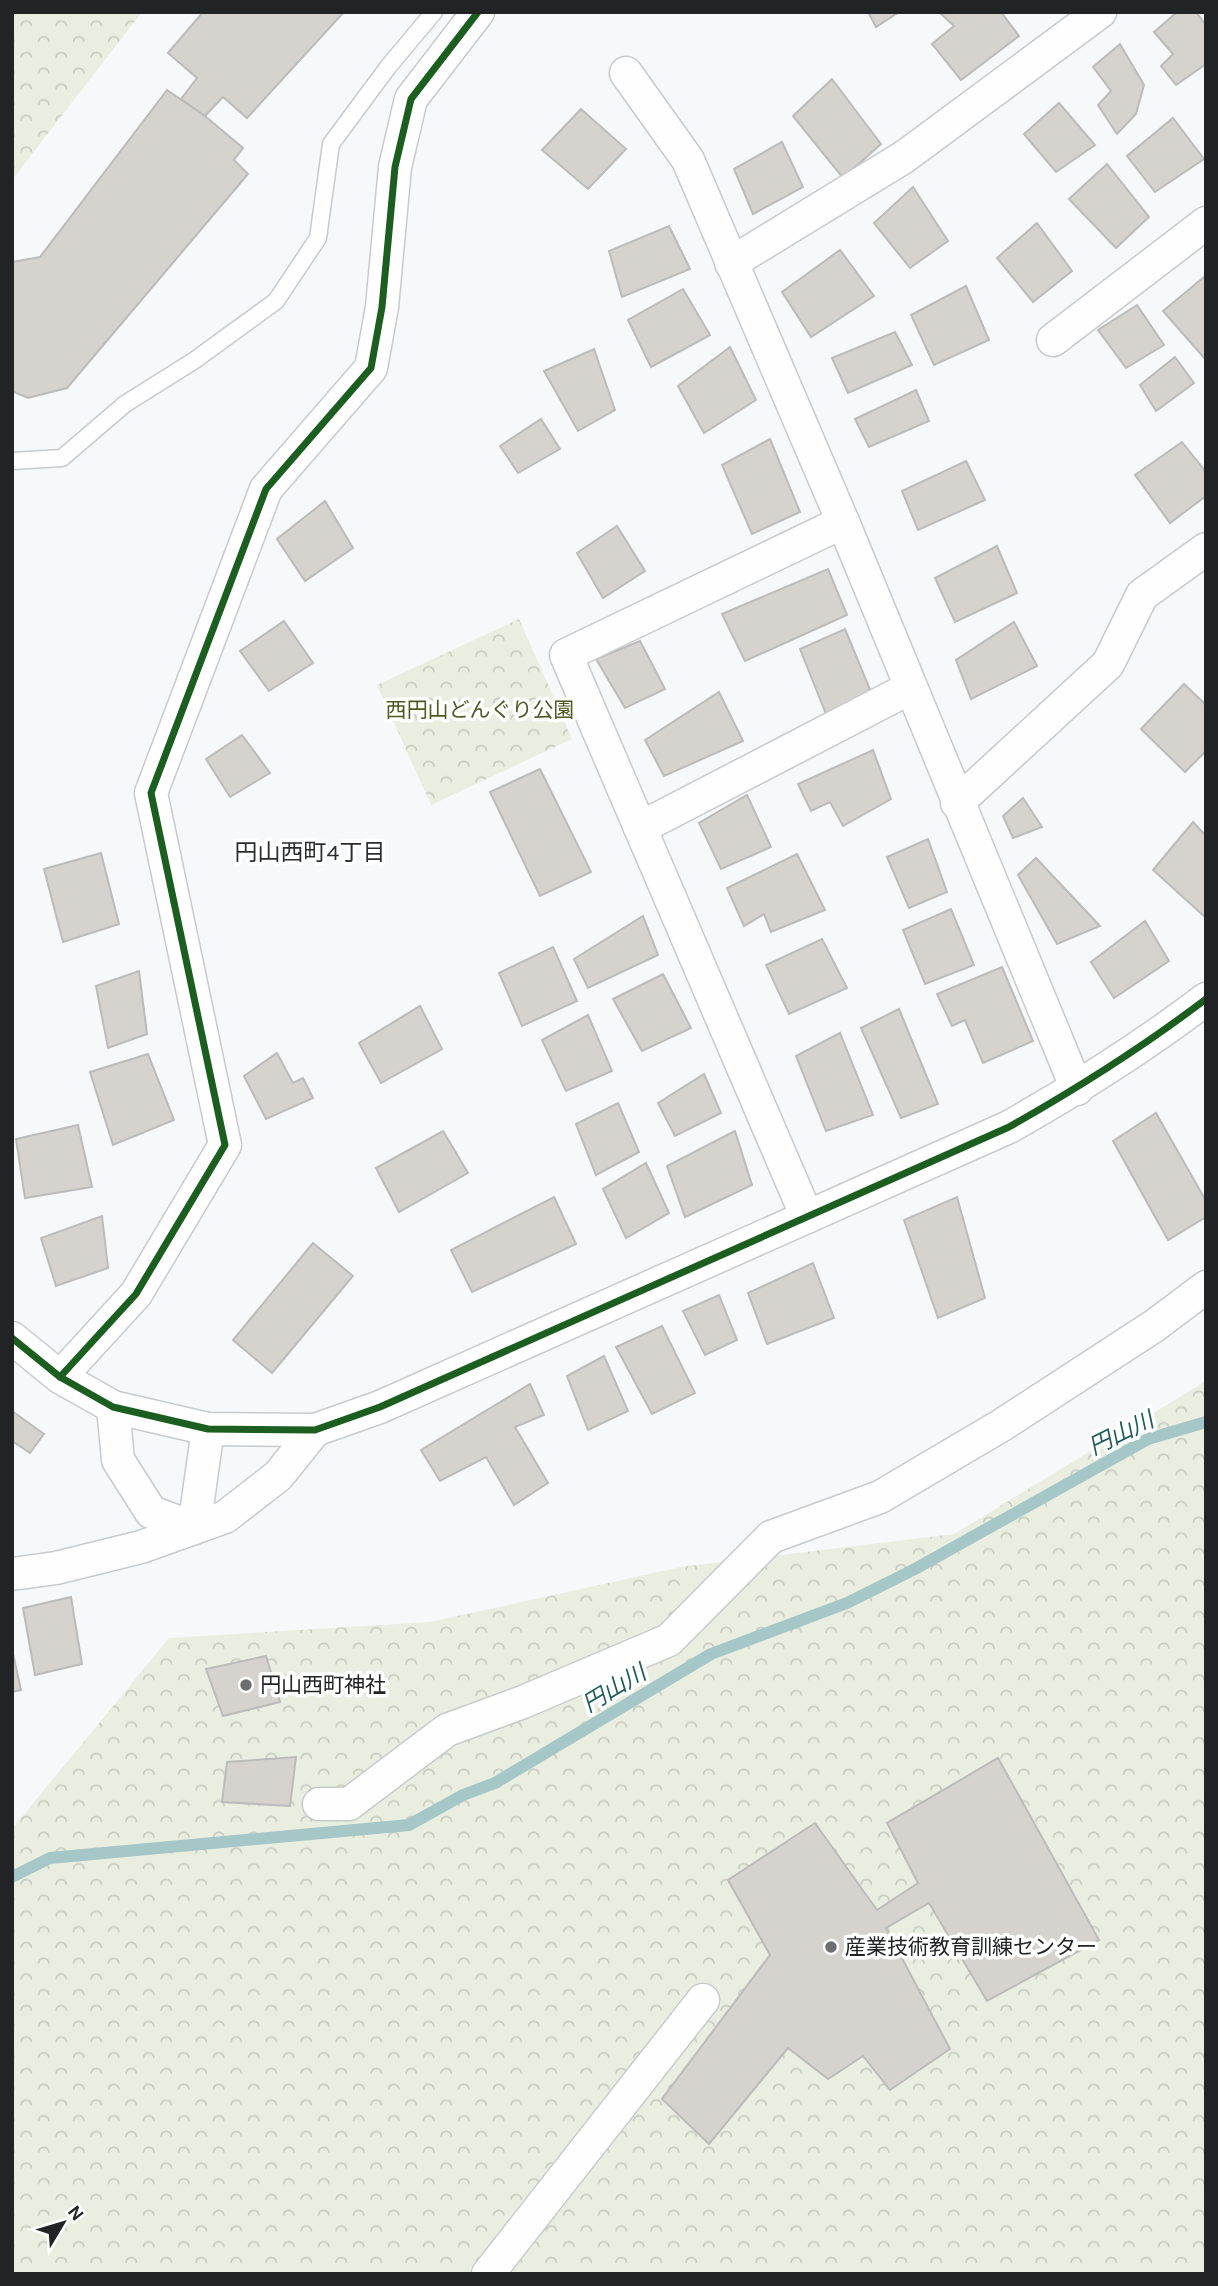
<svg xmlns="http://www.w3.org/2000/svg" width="1218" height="2286" font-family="Karla,'Noto Sans JP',sans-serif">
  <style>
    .forest { fill: url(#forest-crowns) }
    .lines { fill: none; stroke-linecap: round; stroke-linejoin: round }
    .stream { stroke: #a6c7c8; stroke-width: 12 }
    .building { fill: #d6d2cd; stroke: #bbb; stroke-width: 2 }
    .service-casing { stroke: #c8cacc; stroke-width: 19 }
    .minor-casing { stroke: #c8cacc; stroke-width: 35 }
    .service { stroke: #fefefe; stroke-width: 16 }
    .minor { stroke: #fefefe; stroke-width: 32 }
    .cycleway-casing { stroke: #fff; stroke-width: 11 }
    .cycleway { stroke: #1b5e20; stroke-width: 7 }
    .poi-dot { fill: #6c6e70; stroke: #fff; stroke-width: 2.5 }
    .labels { text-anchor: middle; stroke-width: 7; stroke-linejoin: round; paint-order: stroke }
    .park-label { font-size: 21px; fill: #505921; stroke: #fff }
    .poi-label { font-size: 21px; fill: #222325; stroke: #fff; text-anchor: start }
    .neighbourhood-label { font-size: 23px; fill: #2a2c30; stroke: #fff }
    .water-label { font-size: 23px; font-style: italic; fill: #1c5c5d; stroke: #fff }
  </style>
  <defs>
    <pattern id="forest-crowns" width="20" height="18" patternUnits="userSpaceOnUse" patternTransform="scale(1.75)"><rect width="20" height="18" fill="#eaeee1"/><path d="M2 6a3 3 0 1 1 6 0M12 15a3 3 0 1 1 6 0" fill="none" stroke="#c8ccc1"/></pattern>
  </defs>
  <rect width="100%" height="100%" fill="#f6f8fa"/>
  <!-- forest -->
  <g class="forest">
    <path d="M 12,12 L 142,12 L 12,180 Z"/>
    <path d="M 519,619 L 572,739 L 431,805 L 377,685 Z"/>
    <path d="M 1206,1381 L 1206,2274 L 12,2274 L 12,1829 L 169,1638 L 430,1622 L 681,1567 L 954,1534 Z"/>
  </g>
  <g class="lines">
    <!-- stream -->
    <path class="stream" d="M 12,1877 L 50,1858 L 409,1825 L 463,1795 L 495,1783 L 711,1654 L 847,1603 L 915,1569 L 1148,1439 L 1206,1422"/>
  </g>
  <!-- building -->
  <g class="building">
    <path d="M 203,12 L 344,12 L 247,118 L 223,97 L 205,116 L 181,99 L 197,78 L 168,53 Z"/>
    <path d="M 868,12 L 899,12 L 876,27 Z"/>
    <path d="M 939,12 L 1001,12 L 1019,36 L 961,80 L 932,44 L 954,26 Z"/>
    <path d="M 1177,12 L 1196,12 L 1206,25 L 1206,64 L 1176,85 L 1161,66 L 1173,54 L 1154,32 Z"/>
    <path d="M 1120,44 L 1144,85 L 1136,114 L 1117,134 L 1098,105 L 1111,91 L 1093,67 Z"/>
    <path d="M 832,79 L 881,144 L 843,178 L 793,116 Z"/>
    <path d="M 167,90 L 205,116 L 243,148 L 234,160 L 248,174 L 67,388 L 28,398 L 12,391 L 12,262 L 40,257 Z"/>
    <path d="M 1059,103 L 1095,145 L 1056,172 L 1024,134 Z"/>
    <path d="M 581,109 L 626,149 L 588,189 L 542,150 Z"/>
    <path d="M 1173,118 L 1204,159 L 1155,192 L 1127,156 Z"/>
    <path d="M 782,142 L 803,187 L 753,214 L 734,169 Z"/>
    <path d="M 1107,164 L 1149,217 L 1116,248 L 1069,199 Z"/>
    <path d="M 913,187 L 948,241 L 910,268 L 874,223 Z"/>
    <path d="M 1037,223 L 1072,271 L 1033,302 L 997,258 Z"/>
    <path d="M 669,226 L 690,269 L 622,297 L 609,251 Z"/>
    <path d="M 840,250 L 874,296 L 811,337 L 782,292 Z"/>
    <path d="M 1204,277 L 1206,280 L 1206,360 L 1163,311 Z"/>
    <path d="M 966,286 L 989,340 L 934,365 L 911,315 Z"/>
    <path d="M 683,289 L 710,335 L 651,367 L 628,320 Z"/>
    <path d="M 1137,305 L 1164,345 L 1126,368 L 1098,330 Z"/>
    <path d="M 895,332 L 912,365 L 848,393 L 832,358 Z"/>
    <path d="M 730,347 L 756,400 L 704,433 L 678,386 Z"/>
    <path d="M 594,349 L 615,410 L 578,431 L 544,371 Z"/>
    <path d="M 1175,357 L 1194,383 L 1156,411 L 1140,385 Z"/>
    <path d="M 916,390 L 929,421 L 869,447 L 855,419 Z"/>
    <path d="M 541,419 L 560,449 L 518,473 L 500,446 Z"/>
    <path d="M 770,439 L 800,512 L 752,534 L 722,465 Z"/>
    <path d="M 1182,442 L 1206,472 L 1206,496 L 1170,523 L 1135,475 Z"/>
    <path d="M 966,461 L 985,500 L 918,530 L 902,491 Z"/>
    <path d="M 325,501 L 353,548 L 305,581 L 277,539 Z"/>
    <path d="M 617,526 L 645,571 L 603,598 L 577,553 Z"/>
    <path d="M 997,546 L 1017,593 L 955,622 L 935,578 Z"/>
    <path d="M 828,569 L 847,615 L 745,661 L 722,614 Z"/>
    <path d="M 284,621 L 313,663 L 269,691 L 240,651 Z"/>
    <path d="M 1014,622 L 1037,666 L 971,699 L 956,660 Z"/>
    <path d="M 845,629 L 873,697 L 826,714 L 800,649 Z"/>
    <path d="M 640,641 L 665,689 L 625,708 L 596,659 Z"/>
    <path d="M 1184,684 L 1206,705 L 1206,751 L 1185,772 L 1141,729 Z"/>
    <path d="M 719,692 L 743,741 L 664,776 L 645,740 Z"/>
    <path d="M 242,735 L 270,773 L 230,797 L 206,759 Z"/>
    <path d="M 873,750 L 891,799 L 843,826 L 830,802 L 811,811 L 798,784 Z"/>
    <path d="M 540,769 L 591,872 L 540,896 L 490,792 Z"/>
    <path d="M 747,795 L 771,847 L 721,869 L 699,823 Z"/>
    <path d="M 1023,798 L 1042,827 L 1013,838 L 1003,816 Z"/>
    <path d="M 1193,822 L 1206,836 L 1206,918 L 1153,870 Z"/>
    <path d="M 928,839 L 947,892 L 909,908 L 887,857 Z"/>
    <path d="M 101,853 L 119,924 L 63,942 L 44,869 Z"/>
    <path d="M 797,854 L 825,910 L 771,932 L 764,914 L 744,926 L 727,888 Z"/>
    <path d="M 1036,858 L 1100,926 L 1057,944 L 1018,875 Z"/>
    <path d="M 951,909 L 974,965 L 925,984 L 903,930 Z"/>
    <path d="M 643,916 L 658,955 L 588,988 L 574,959 Z"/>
    <path d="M 1145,921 L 1169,961 L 1114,998 L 1091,962 Z"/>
    <path d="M 822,939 L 847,988 L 789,1014 L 766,965 Z"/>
    <path d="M 553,947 L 577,1001 L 522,1026 L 499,973 Z"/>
    <path d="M 1002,967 L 1033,1041 L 983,1063 L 965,1020 L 952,1026 L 937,994 Z"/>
    <path d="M 139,971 L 147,1034 L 108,1048 L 96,986 Z"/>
    <path d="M 663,974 L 691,1028 L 642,1051 L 613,999 Z"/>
    <path d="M 420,1006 L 442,1049 L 381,1083 L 359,1043 Z"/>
    <path d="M 899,1009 L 938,1104 L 901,1118 L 861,1028 Z"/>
    <path d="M 588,1015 L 612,1071 L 566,1091 L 542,1040 Z"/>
    <path d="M 840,1033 L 873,1115 L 826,1131 L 796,1056 Z"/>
    <path d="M 277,1053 L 293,1083 L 303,1078 L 313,1098 L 266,1119 L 244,1076 Z"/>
    <path d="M 148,1054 L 174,1120 L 113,1145 L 90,1072 Z"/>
    <path d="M 704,1074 L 721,1113 L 675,1136 L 658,1103 Z"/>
    <path d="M 618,1103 L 639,1152 L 596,1175 L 576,1124 Z"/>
    <path d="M 1156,1113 L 1206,1201 L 1206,1217 L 1168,1240 L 1113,1141 Z"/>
    <path d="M 78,1125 L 92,1187 L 25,1198 L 16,1139 Z"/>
    <path d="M 443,1131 L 468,1173 L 399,1212 L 376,1168 Z"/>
    <path d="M 735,1131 L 752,1185 L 685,1217 L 667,1166 Z"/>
    <path d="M 646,1163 L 669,1213 L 626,1238 L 603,1189 Z"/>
    <path d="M 554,1197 L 576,1244 L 472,1292 L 451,1250 Z"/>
    <path d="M 957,1197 L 985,1298 L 938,1318 L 904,1220 Z"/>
    <path d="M 102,1216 L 108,1268 L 56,1286 L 41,1238 Z"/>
    <path d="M 313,1243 L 353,1276 L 272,1373 L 233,1340 Z"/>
    <path d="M 813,1263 L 834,1318 L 767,1344 L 748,1293 Z"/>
    <path d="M 719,1295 L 737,1340 L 705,1355 L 683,1311 Z"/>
    <path d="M 662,1326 L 695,1393 L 652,1414 L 616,1347 Z"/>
    <path d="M 604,1356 L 628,1411 L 588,1430 L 567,1376 Z"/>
    <path d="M 530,1384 L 544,1415 L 515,1427 L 548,1483 L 514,1505 L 486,1457 L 440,1481 L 421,1450 Z"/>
    <path d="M 12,1411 L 44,1434 L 30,1453 L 12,1441 Z"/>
    <path d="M 71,1597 L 82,1664 L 35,1675 L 23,1608 Z"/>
    <path d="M 12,1649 L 21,1690 L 12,1692 Z"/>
    <path d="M 266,1656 L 280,1702 L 223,1716 L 206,1669 Z"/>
    <path d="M 296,1757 L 290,1806 L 222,1802 L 227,1762 Z"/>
    <path d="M 998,1758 L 1099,1940 L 987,2001 L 929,1903 L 886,1928 L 950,2049 L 890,2090 L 863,2056 L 828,2079 L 788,2048 L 709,2144 L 662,2099 L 770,1955 L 728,1880 L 815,1823 L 877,1910 L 918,1883 L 887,1823 Z"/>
  </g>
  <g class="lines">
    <defs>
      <path id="service" d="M 12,461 L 62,458 L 125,404 L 195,360 L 276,301 L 318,238 L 331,144 L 388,67 L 434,12"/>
      <g id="minor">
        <path d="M 626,73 L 688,160 L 843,522 L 1077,1089"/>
        <path d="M 731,263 L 904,157 L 1100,12"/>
        <path d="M 1053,340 L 1206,223"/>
        <path d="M 957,803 L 1108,664 L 1142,595 L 1206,549"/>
        <path d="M 640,828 L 910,688"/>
        <path d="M 807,1217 L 566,655 L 843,522"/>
        <path d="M 12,1338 L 60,1377 L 113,1407 L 208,1429 L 315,1430 L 380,1407 L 1009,1127 C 1078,1088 1143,1047 1206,999"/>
        <path d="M 60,1377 L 136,1294 L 225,1145 L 151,793 L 266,489 L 371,368 L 382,307 L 395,167 L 411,99 L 478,12"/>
        <path d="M 113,1407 L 118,1460 L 151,1512 L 194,1528"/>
        <path d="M 194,1528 L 208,1429"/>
        <path d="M 12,1574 L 56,1568 L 141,1547 L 225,1517 L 278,1476 L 315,1430"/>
        <path d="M 319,1804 L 349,1804 L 447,1730 L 523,1702 L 669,1640 L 771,1537 L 880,1497 L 1002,1425 L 1154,1326 L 1206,1287"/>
        <path d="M 488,2274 L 703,2000"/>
      </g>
    </defs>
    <!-- service casing -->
    <use href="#service" class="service-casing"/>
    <!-- minor casing -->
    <use href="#minor" class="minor-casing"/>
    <!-- service -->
    <use href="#service" class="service"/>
    <!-- minor -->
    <use href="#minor" class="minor"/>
    <defs>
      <g id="cycleway">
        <path d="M 12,1338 L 60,1377 L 113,1407 L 208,1429 L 315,1430 L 380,1407 L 1009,1127 C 1078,1088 1143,1047 1206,999"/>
        <path d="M 60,1377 L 136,1294 L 225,1145 L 151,793 L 266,489 L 371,368 L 382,307 L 395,167 L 411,99 L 478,12"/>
      </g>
    </defs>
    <!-- cycleway casing -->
    <use href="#cycleway" class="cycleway-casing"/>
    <!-- cycleway -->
    <use href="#cycleway" class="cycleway"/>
  </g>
  <!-- markers -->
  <g class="poi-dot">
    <circle cx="246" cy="1685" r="7"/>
    <circle cx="831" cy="1947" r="7"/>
  </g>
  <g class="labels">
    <!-- park labels -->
    <g class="park-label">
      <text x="480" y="717">西円山どんぐり公園</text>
    </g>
    <!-- poi labels -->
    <g class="poi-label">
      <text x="260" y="1692">円山西町神社</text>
      <text x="845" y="1954">産業技術教育訓練センター</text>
    </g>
    <!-- neighbourhood labels -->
    <g class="neighbourhood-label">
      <text x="310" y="860">円山西町4丁目</text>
    </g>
    <!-- water labels -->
    <g class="water-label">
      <text transform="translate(1121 1433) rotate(-26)" y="8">円山川</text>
      <text transform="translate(614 1688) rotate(-31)" y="8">円山川</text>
    </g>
  </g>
  <!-- border -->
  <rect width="1218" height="2286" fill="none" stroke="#222325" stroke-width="28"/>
  <!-- north arrow -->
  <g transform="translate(63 2223) rotate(52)" stroke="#ffffff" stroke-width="5" paint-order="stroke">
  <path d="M0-5L12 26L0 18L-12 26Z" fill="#222325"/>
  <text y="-10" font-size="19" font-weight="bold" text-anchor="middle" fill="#222325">N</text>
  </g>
</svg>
